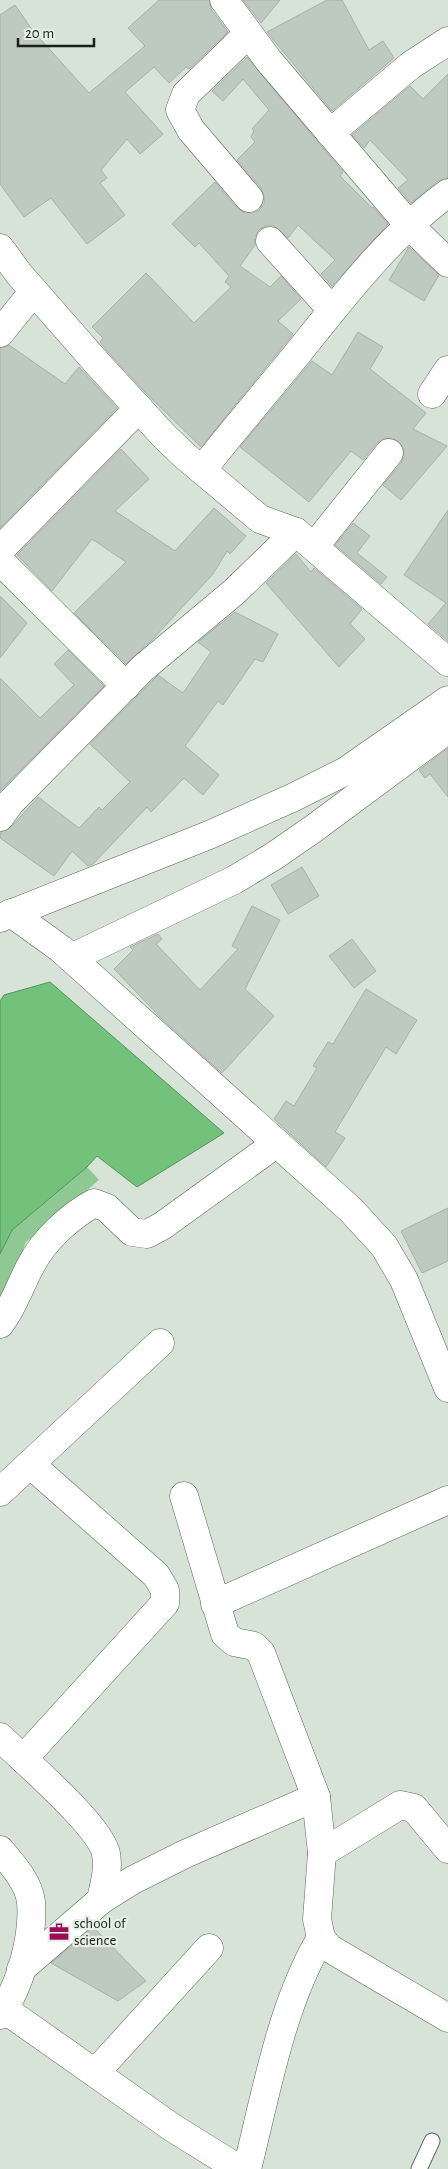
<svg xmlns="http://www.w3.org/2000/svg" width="448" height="2169" font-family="'Alegreya Sans',sans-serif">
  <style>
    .green { fill: #8ec892 }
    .water { fill: #72c27b; stroke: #58915e }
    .building { fill: #bec9bf; stroke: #a6b1a7 }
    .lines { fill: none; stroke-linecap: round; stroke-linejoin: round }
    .service-casing { stroke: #5a645b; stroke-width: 17 }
    .minor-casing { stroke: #5a645b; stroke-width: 29 }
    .tertiary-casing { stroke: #5a645b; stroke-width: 29 }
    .service { stroke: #fff; stroke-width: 15 }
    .minor { stroke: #fff; stroke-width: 28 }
    .tertiary { stroke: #fff; stroke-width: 28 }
    .labels { text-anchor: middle; stroke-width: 4.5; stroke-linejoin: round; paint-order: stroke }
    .poi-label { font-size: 15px; fill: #1a1e1b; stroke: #e5f0e5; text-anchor: start }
  </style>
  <rect width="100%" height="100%" fill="#d8e3d8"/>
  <!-- green -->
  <path class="green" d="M 87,1167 L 99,1180 L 26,1242 L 0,1310 L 0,1254 L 12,1230 Z"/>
  <!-- water -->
  <path class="water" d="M 50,982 L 224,1133 L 137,1187 L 97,1156 L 87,1167 L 12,1230 L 0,1254 L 0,1001 L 4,995 Z"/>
  <!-- building -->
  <g class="building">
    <path d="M 159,0 L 209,0 L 211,9 L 228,32 L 189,69 L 186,67 L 169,83 L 154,67 L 125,92 L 163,134 L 140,154 L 127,139 L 101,170 L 107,178 L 100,183 L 125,215 L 87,244 L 51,198 L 24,217 L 0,184 L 0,15 L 15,5 L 33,31 L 89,93 L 145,46 L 128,28 Z"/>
    <path d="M 243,0 L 280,0 L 261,23 Z"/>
    <path d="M 327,0 L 342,0 L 369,50 L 383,41 L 394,58 L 332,111 L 267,32 Z"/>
    <path d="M 247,57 L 343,172 L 340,176 L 372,208 L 373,207 L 388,224 L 332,286 L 321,274 L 335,260 L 298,225 L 288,238 L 274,226 L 266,226 L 259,230 L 255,237 L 255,245 L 240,266 L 270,287 L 281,276 L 301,299 L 278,321 L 293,334 L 201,447 L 145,392 L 109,353 L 100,342 L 103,338 L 92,327 L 146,273 L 194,323 L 231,287 L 225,282 L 229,276 L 199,243 L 195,247 L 172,224 L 215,182 L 237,208 L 243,212 L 252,213 L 259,210 L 264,204 L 264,196 L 261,188 L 237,160 L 255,142 L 251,137 L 254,131 L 252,129 L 269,110 L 243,79 L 223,101 L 212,91 Z"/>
    <path d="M 448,74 L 448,178 L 438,181 L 411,203 L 398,188 L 408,180 L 370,140 L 364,148 L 352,135 L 410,86 L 423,99 Z"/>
    <path d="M 409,247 L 439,275 L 424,301 L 389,280 Z"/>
    <path d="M 358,332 L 383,347 L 370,369 L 426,413 L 413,429 L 447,446 L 401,500 L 383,485 L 401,463 L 404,456 L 403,447 L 398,441 L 391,438 L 383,439 L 377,443 L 363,460 L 351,451 L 309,502 L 240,447 L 312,361 L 332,375 Z"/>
    <path d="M 9,345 L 65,384 L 79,367 L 117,408 L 0,528 L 0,348 Z"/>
    <path d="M 121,449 L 149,479 L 115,511 L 175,551 L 214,508 L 246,536 L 230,554 L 227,551 L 213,574 L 153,639 L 126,664 L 74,613 L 126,562 L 92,539 L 52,591 L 17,555 Z"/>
    <path d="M 448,510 L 448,641 L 428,624 L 446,603 L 404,575 Z"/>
    <path d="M 353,523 L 370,536 L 357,553 L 387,577 L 381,584 L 335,545 Z"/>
    <path d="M 296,554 L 311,572 L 314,568 L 362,609 L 350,624 L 365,639 L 339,667 L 266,583 Z"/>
    <path d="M 0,596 L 27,623 L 0,658 Z"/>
    <path d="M 235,612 L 278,634 L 263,662 L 255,659 L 223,705 L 218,701 L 185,746 L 219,775 L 203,795 L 184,778 L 151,812 L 147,807 L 93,864 L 88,866 L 72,851 L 54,876 L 0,838 L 1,832 L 12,826 L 38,797 L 79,828 L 99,807 L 102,810 L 130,782 L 90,744 L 158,675 L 183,693 L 211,652 L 198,642 Z"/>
    <path d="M 68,650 L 104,686 L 0,791 L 0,678 L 40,718 L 74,685 L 54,664 Z"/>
    <path d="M 448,748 L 448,797 L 430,774 L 425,778 L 419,770 Z"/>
    <path d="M 302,867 L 319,896 L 288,914 L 271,885 Z"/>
    <path d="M 252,906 L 280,920 L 245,989 L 274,1016 L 222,1073 L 161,1018 L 114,969 L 133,950 L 130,947 L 158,934 L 162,939 L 156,944 L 200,990 L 238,949 L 232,946 Z"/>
    <path d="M 352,939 L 376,971 L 354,988 L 329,956 Z"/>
    <path d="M 366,989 L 417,1020 L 396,1054 L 386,1047 L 335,1132 L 345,1138 L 326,1167 L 274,1119 L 286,1101 L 294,1106 L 317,1068 L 313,1066 L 328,1042 L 333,1044 Z"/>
    <path d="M 448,1208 L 448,1261 L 422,1273 L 401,1231 Z"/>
    <path d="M 93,1927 L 146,1981 L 118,2001 L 51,1963 Z"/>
  </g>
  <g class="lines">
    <defs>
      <path id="service" d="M 419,2169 L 432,2141"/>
      <g id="minor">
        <path d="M 224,0 L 269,61 L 409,225 L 448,263"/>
        <path d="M 248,34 L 186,94 L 180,110 L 191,130 L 249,198"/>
        <path d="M 330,133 L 411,65 L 448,41"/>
        <path d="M 270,241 L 332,310"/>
        <path d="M 0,248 L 19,274 L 97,363 L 165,437 L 185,456 L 260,519 L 296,532 L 448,662"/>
        <path d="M 0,333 L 34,291"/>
        <path d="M 432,394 L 448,370"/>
        <path d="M 202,470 C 233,431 266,392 298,353 C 343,297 389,236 448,193"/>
        <path d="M 314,547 L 389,453"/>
        <path d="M 0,550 L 139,408"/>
        <path d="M 0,561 L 126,686"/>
        <path d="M 0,817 L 10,803 L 143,668 L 234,592 L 296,532"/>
        <path d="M 11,913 L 61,949 L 351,1210 L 384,1246 L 404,1280 L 448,1388"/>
        <path d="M 71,958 L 234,880 L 274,856 L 313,829 L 448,729"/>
        <path d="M 0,1324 C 14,1306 20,1285 31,1265 C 44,1240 69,1217 94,1203 L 107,1208 L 132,1232 L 147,1234 L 162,1226 L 277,1143"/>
        <path d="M 0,1492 L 160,1343"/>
        <path d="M 184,1496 L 225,1634 L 234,1642 L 254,1646 L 261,1653 L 316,1797 L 322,1853 L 317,1919 L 321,1938 L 329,1948 L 448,2018"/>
        <path d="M 215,1604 L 448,1500"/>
        <path d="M 0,1737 C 23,1760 101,1826 106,1854 C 109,1870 104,1885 101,1900"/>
        <path d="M 23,1759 L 165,1603 L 165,1590 L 156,1575 L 30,1464"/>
        <path d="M 0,1850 C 12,1864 29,1883 31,1902 C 34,1937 20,1987 0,2015"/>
        <path d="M 322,1853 L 400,1805 L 414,1808 L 448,1849"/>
        <path d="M 21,1969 L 101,1900 L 133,1880 L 185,1854 L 316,1797"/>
        <path d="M 4,2009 L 173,2128 L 239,2169"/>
        <path d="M 95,2073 L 209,1948"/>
        <path d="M 247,2169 C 266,2094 281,2005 321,1938"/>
      </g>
      <path id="tertiary" d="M 0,918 L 209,835 L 292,798 L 346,771 L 448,700"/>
    </defs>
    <!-- service casing -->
    <use href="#service" class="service-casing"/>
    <!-- minor casing -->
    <use href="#minor" class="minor-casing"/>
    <!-- tertiary casing -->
    <use href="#tertiary" class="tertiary-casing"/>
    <!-- service -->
    <use href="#service" class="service"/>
    <!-- minor -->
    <use href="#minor" class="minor"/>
    <!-- tertiary -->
    <use href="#tertiary" class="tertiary"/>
  </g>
  <!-- icons -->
  <defs>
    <symbol id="office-bare" viewBox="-9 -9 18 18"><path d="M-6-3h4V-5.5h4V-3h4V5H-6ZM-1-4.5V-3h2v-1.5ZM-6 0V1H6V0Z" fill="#9d0c59" stroke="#e5f0e5" stroke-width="2.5" paint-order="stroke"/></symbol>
  </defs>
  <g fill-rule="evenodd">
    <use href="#office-bare" x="45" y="1918" width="28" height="28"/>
  </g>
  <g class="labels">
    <!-- poi labels -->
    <g class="poi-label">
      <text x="74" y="1928">school of<tspan x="74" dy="17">science</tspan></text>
    </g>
  </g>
  <!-- scale -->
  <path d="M18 38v8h76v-8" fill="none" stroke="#1a1e1b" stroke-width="2.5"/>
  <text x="25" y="38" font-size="15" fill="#1a1e1b" stroke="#e5f0e5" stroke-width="4" paint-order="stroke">20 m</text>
</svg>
